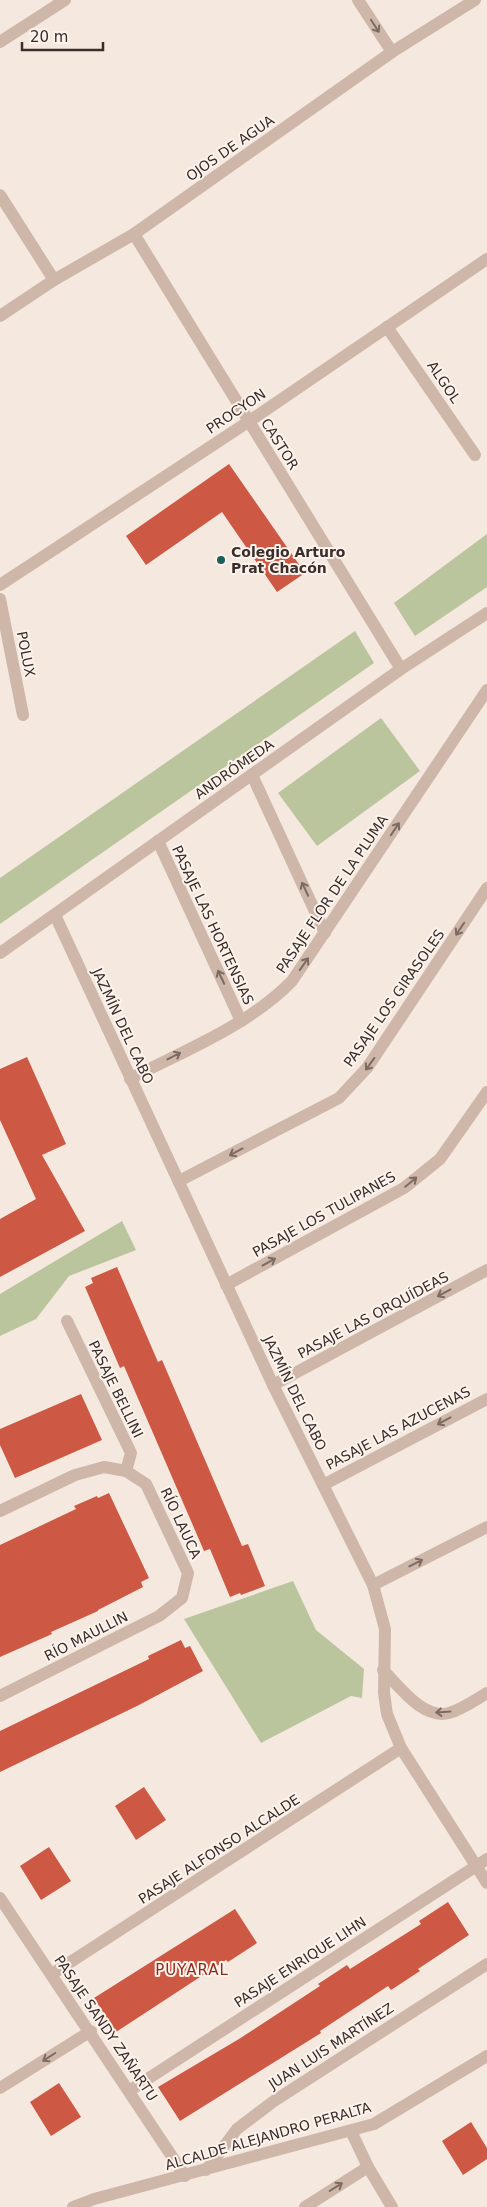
<svg xmlns="http://www.w3.org/2000/svg" width="487" height="2207" font-family="'DejaVu Sans',sans-serif">
  <style>
    .green { fill: #bbc59d }
    .building { fill: #cd5844 }
    .lines { fill: none; stroke-linecap: round; stroke-linejoin: round }
    .minor { stroke: #ceb6a9; stroke-width: 12 }
    .tertiary { stroke: #ceb6a9; stroke-width: 12 }
    .oneway { stroke: #7d6b63 }
    .poi-dot { fill: #1c5f5d; stroke: #fbf3ec; stroke-width: 2 }
    .labels { text-anchor: middle; stroke-width: 4; stroke-linejoin: round; paint-order: stroke }
    .street-label { font-size: 14px; fill: #3a2d2a; stroke: #fbf3ec }
    .poi-label { font-size: 14px; font-weight: bold; fill: #3a2d2a; stroke: #fbf3ec; text-anchor: start }
    .neighbourhood-label { font-size: 15px; letter-spacing: 1px; fill: #8f2d1d; stroke: #fbf3ec }
  </style>
  <rect width="100%" height="100%" fill="#f4e8df"/>
  <!-- green -->
  <g class="green">
    <path d="M 487,534 L 487,587 L 415,636 L 394,603 Z"/>
    <path d="M 355,631 L 374,663 L 0,924 L 0,878 Z"/>
    <path d="M 381,718 L 420,771 L 317,846 L 278,793 Z"/>
    <path d="M 122,1221 L 136,1250 L 69,1276 L 36,1319 L 0,1336 L 0,1294 Z"/>
    <path d="M 293,1581 L 316,1630 L 364,1669 L 362,1698 L 351,1696 L 261,1743 L 184,1619 Z"/>
  </g>
  <!-- building -->
  <g class="building">
    <path d="M 229,464 L 305,573 L 277,592 L 222,512 L 146,565 L 126,536 Z"/>
    <path d="M 27,1057 L 66,1144 L 42,1155 L 85,1231 L 0,1277 L 0,1219 L 36,1199 L 0,1120 L 0,1069 Z"/>
    <path d="M 117,1267 L 158,1362 L 162,1360 L 242,1546 L 248,1544 L 265,1586 L 241,1595 L 240,1593 L 230,1597 L 210,1549 L 204,1551 L 124,1366 L 120,1368 L 85,1287 L 93,1283 L 91,1278 Z"/>
    <path d="M 81,1394 L 102,1440 L 15,1478 L 0,1445 L 0,1429 Z"/>
    <path d="M 109,1493 L 149,1578 L 141,1582 L 143,1587 L 98,1610 L 98,1611 L 51,1632 L 52,1634 L 0,1657 L 0,1545 L 76,1509 L 74,1506 L 97,1496 L 98,1498 Z"/>
    <path d="M 181,1640 L 185,1648 L 190,1646 L 203,1671 L 137,1706 L 0,1772 L 0,1731 L 149,1659 L 148,1656 Z"/>
    <path d="M 144,1787 L 166,1820 L 136,1840 L 115,1806 Z"/>
    <path d="M 49,1847 L 71,1881 L 41,1900 L 20,1866 Z"/>
    <path d="M 448,1902 L 469,1935 L 418,1969 L 420,1971 L 391,1990 L 388,1986 L 320,2031 L 321,2033 L 180,2121 L 158,2087 L 239,2039 L 320,1986 L 318,1984 L 347,1965 L 350,1969 L 421,1924 L 419,1921 Z"/>
    <path d="M 235,1909 L 257,1943 L 228,1962 L 226,1960 L 116,2032 L 94,1998 Z"/>
    <path d="M 59,2083 L 81,2117 L 51,2136 L 30,2102 Z"/>
    <path d="M 471,2122 L 487,2148 L 487,2159 L 463,2175 L 442,2141 Z"/>
  </g>
  <g class="lines">
    <!-- minor -->
    <g class="minor">
      <path d="M 358,0 L 392,52"/>
      <path d="M 0,42 L 65,0"/>
      <path d="M 0,195 L 54,280"/>
      <path d="M 134,234 L 401,669"/>
      <path d="M 0,316 L 54,280 L 134,234 L 392,52 L 475,0"/>
      <path d="M 387,327 L 475,455"/>
      <path d="M 0,585 L 248,422 L 487,259"/>
      <path d="M 0,599 L 23,715"/>
      <path d="M 252,775 L 325,933"/>
      <path d="M 158,841 L 241,1021"/>
      <path d="M 55,915 L 273,1385 L 373,1585 L 385,1629 L 384,1693 L 387,1714 L 401,1748 L 487,1883"/>
      <path d="M 0,953 L 401,669 L 487,613"/>
      <path d="M 130,1079 C 185,1050 248,1026 292,981 L 487,690"/>
      <path d="M 179,1181 L 339,1098 L 367,1068 L 487,888"/>
      <path d="M 226,1285 L 404,1188 L 440,1159 L 487,1092"/>
      <path d="M 67,1321 L 131,1453 L 126,1471"/>
      <path d="M 273,1385 L 487,1270"/>
      <path d="M 323,1485 L 487,1399"/>
      <path d="M 0,1511 L 75,1475 L 104,1467 L 126,1471 L 146,1484 L 188,1573 L 182,1598 L 159,1616 L 0,1696"/>
      <path d="M 373,1585 L 487,1527"/>
      <path d="M 383,1670 C 399,1686 423,1720 449,1713 C 463,1709 475,1700 487,1693"/>
      <path d="M 0,1898 L 185,2176"/>
      <path d="M 52,1974 L 401,1748"/>
      <path d="M 0,2088 L 91,2031"/>
      <path d="M 129,2091 L 487,1859"/>
      <path d="M 351,2131 L 368,2167 L 392,2207"/>
      <path d="M 206,2170 L 237,2129 L 274,2101 L 487,1964"/>
      <path d="M 305,2207 L 368,2167"/>
    </g>
    <!-- tertiary -->
    <path class="tertiary" d="M 73,2207 L 94,2199 L 374,2124 L 487,2056"/>
  </g>
  <!-- one-way arrows -->
  <defs><path id="oneway-shaft" d="M-6 0H5M1.5-3L5.5 0L1.5 3" fill="none" stroke-width="1.6" stroke-linecap="round" stroke-linejoin="round" transform="scale(1.25)"/></defs>
  <g class="oneway">
    <use href="#oneway-shaft" transform="translate(375 26) rotate(57)"/>
    <use href="#oneway-shaft" transform="translate(395 829) rotate(-56)"/>
    <use href="#oneway-shaft" transform="translate(305 889) rotate(-115)"/>
    <use href="#oneway-shaft" transform="translate(460 929) rotate(124)"/>
    <use href="#oneway-shaft" transform="translate(304 964) rotate(-55)"/>
    <use href="#oneway-shaft" transform="translate(221 977) rotate(-115)"/>
    <use href="#oneway-shaft" transform="translate(174 1056) rotate(-27)"/>
    <use href="#oneway-shaft" transform="translate(370 1064) rotate(126)"/>
    <use href="#oneway-shaft" transform="translate(236 1152) rotate(152)"/>
    <use href="#oneway-shaft" transform="translate(411 1182) rotate(-40)"/>
    <use href="#oneway-shaft" transform="translate(269 1262) rotate(-29)"/>
    <use href="#oneway-shaft" transform="translate(444 1293) rotate(152)"/>
    <use href="#oneway-shaft" transform="translate(444 1421) rotate(152)"/>
    <use href="#oneway-shaft" transform="translate(416 1563) rotate(-27)"/>
    <use href="#oneway-shaft" transform="translate(443 1712) rotate(176)"/>
    <use href="#oneway-shaft" transform="translate(49 2057) rotate(148)"/>
    <use href="#oneway-shaft" transform="translate(336 2187) rotate(-32)"/>
  </g>
  <!-- markers -->
  <circle class="poi-dot" cx="221" cy="560" r="5"/>
  <g class="labels">
    <!-- street labels -->
    <g class="street-label">
      <text transform="translate(230 148) rotate(-35)" y="5">OJOS DE AGUA</text>
      <text transform="translate(444 382) rotate(56)" y="5">ALGOL</text>
      <text transform="translate(236 411) rotate(-34)" y="5">PROCYON</text>
      <text transform="translate(280 444) rotate(58)" y="5">CASTOR</text>
      <text transform="translate(26 654) rotate(79)" y="5">POLUX</text>
      <text transform="translate(234 769) rotate(-35)" y="5">ANDRÓMEDA</text>
      <text transform="translate(332 894) rotate(-56)" y="5">PASAJE FLOR DE LA PLUMA</text>
      <text transform="translate(213 925) rotate(65)" y="5">PASAJE LAS HORTENSIAS</text>
      <text transform="translate(394 998) rotate(-55)" y="5">PASAJE LOS GIRASOLES</text>
      <text transform="translate(123 1026) rotate(65)" y="5">JAZMÍN DEL CABO</text>
      <text transform="translate(324 1214) rotate(-29)" y="5">PASAJE LOS TULIPANES</text>
      <text transform="translate(373 1315) rotate(-28)" y="5">PASAJE LAS ORQUÍDEAS</text>
      <text transform="translate(116 1389) rotate(64)" y="5">PASAJE BELLINI</text>
      <text transform="translate(295 1393) rotate(64)" y="5">JAZMÍN DEL CABO</text>
      <text transform="translate(398 1428) rotate(-28)" y="5">PASAJE LAS AZUCENAS</text>
      <text transform="translate(181 1523) rotate(65)" y="5">RÍO LAUCA</text>
      <text transform="translate(86 1636) rotate(-27)" y="5">RÍO MAULLIN</text>
      <text transform="translate(219 1849) rotate(-33)" y="5">PASAJE ALFONSO ALCALDE</text>
      <text transform="translate(300 1962) rotate(-33)" y="5">PASAJE ENRIQUE LIHN</text>
      <text transform="translate(106 2028) rotate(56)" y="5">PASAJE SANDY ZAÑARTU</text>
      <text transform="translate(331 2046) rotate(-33)" y="5">JUAN LUIS MARTÍNEZ</text>
      <text transform="translate(268 2136) rotate(-16)" y="5">ALCALDE ALEJANDRO PERALTA</text>
    </g>
    <!-- poi labels -->
    <g class="poi-label">
      <text x="231" y="557">Colegio Arturo<tspan x="231" dy="16">Prat Chacón</tspan></text>
    </g>
    <!-- neighbourhood labels -->
    <g class="neighbourhood-label">
      <text x="192" y="1975">PUYARAL</text>
    </g>
  </g>
  <!-- scale -->
  <path d="M22 42v8h81v-8" fill="none" stroke="#3a2d2a" stroke-width="2.5"/>
  <text x="30" y="42" font-size="15" fill="#3a2d2a" stroke="#fbf3ec" stroke-width="4" paint-order="stroke">20 m</text>
</svg>
